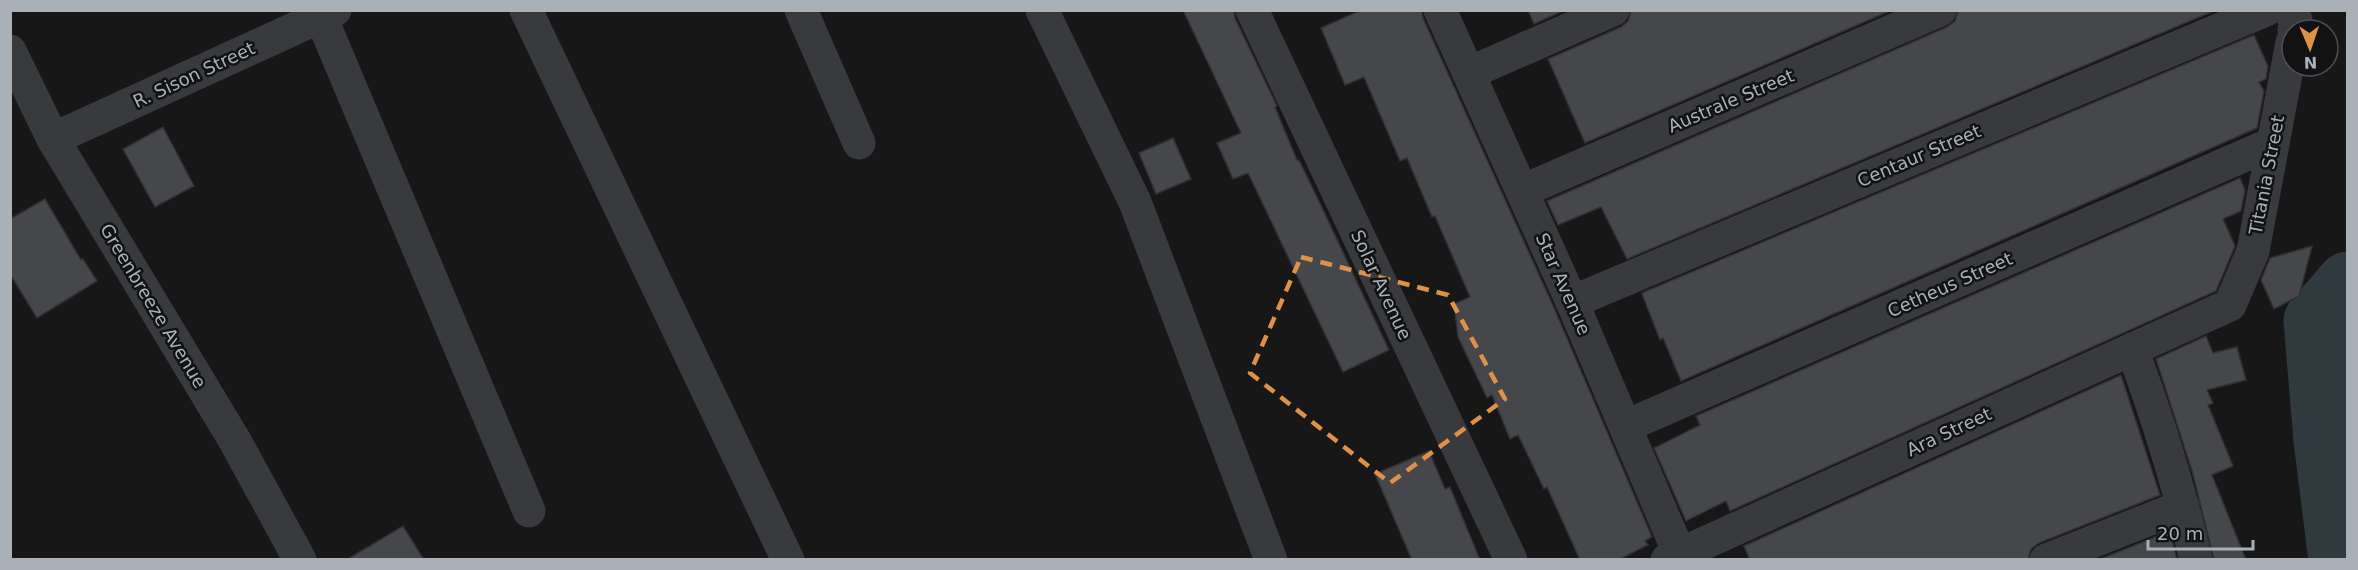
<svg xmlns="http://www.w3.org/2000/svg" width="2358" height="570" font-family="'DejaVu Sans',sans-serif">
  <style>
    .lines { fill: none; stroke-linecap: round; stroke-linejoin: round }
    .river { stroke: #30393d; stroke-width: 63 }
    .building { fill: #46474b; stroke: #313134; stroke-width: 1.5 }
    .minor { stroke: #383a3d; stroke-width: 33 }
    .marked { fill: none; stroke: #de9149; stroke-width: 4.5; stroke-dasharray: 12 8; stroke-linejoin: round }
    .labels { text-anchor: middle; stroke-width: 5; stroke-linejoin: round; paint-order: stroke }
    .street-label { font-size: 18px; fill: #aab0b7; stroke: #121213 }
  </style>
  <rect width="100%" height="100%" fill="#171718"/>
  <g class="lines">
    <!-- river -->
    <path class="river" d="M 2340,560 L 2325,440 L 2315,321 L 2348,283"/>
  </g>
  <!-- building -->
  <g class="building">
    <path d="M 1183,10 L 1234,10 L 1235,18 L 1277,106 L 1275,107 L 1297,160 L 1299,160 L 1317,197 L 1389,350 L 1343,372 L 1248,173 L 1233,179 L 1217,143 L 1241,133 Z"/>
    <path d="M 1361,10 L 1422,10 L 1423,18 L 1555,310 L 1652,537 L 1645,541 L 1648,545 L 1618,560 L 1580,560 L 1547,487 L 1544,489 L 1518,435 L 1510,439 L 1492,395 L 1487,398 L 1458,337 L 1454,304 L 1470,297 L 1435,216 L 1432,217 L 1407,158 L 1400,161 L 1364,77 L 1345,85 L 1321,28 Z"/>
    <path d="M 1528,10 L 1565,10 L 1534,24 Z"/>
    <path d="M 1631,10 L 1892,10 L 1585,143 L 1548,59 L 1621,27 L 1628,21 Z"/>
    <path d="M 1958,10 L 2216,10 L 1627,259 L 1601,207 L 1558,225 L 1547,201 L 1947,27 L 1955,21 Z"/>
    <path d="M 2254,35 L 2268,66 L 2266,79 L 2259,82 L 2264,91 L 2257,128 L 1681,381 L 1663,338 L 1660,340 L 1642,294 L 1644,292 Z"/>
    <path d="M 163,127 L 194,186 L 155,207 L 123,149 Z"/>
    <path d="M 1173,138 L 1191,179 L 1156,194 L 1139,153 Z"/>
    <path d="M 2240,178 L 2245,190 L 2241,211 L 2223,219 L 2235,246 L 2216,291 L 1730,511 L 1726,501 L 1686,521 L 1654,448 L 1700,425 L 1696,416 Z"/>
    <path d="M 45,199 L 81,260 L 83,259 L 97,281 L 37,318 L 10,274 L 10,219 Z"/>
    <path d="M 2312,246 L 2299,296 L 2274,309 L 2261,280 L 2270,258 Z"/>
    <path d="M 2206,336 L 2213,353 L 2237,347 L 2246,380 L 2207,390 L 2213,403 L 2208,405 L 2233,466 L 2212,475 L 2246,560 L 2214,560 L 2193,474 L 2156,359 Z"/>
    <path d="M 2121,375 L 2160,495 L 2039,543 L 2031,549 L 2028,560 L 1750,560 L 1744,546 Z"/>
    <path d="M 1429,451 L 1445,489 L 1450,487 L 1480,560 L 1412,560 L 1375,474 Z"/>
    <path d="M 403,526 L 424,560 L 346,560 Z"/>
    <path d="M 2170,531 L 2177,560 L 2098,560 Z"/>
  </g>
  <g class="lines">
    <!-- minor -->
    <g class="minor">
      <path d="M 318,10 L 529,511"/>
      <path d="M 526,10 L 788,560"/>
      <path d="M 801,10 L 859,143"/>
      <path d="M 1042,10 L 1135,202 L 1271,560"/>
      <path d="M 1252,10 L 1511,560"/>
      <path d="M 1440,10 L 1572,302 L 1682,560"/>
      <path d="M 2288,10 L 2296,20 L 2294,30"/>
      <path d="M 10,51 L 53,139 L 235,441 L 300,560"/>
      <path d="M 1469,73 L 1613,10"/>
      <path d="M 53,139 L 335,10"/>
      <path d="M 1522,191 L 1940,10"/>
      <path d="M 1572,302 L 2266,10"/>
      <path d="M 2132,349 C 2158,418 2179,487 2196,560"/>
      <path d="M 1626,426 L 2273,143"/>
      <path d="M 1667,560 L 2230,305 L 2253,251 L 2292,42"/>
      <path d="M 2046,560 L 2183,506"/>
    </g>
  </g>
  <!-- marked area -->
  <path class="marked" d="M 1301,257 L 1448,295 L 1505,399 L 1390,483 L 1250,373 Z"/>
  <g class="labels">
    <!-- street labels -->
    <g class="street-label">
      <text transform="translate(194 75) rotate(-25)" y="6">R. Sison Street</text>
      <text transform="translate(1731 101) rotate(-23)" y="6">Australe Street</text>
      <text transform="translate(1919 156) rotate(-23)" y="6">Centaur Street</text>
      <text transform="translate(2267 175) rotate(-79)" y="6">Titania Street</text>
      <text transform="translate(1563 284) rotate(66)" y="6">Star Avenue</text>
      <text transform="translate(1381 285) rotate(65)" y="6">Solar Avenue</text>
      <text transform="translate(1950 285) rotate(-24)" y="6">Cetheus Street</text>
      <text transform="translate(153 306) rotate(59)" y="6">Greenbreeze Avenue</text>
      <text transform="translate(1949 432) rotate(-25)" y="6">Ara Street</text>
    </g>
  </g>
  <!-- border -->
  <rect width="2358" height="570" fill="none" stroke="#aab0b7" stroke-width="24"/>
  <!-- north arrow -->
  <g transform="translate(2310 48) rotate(178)"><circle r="28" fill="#121213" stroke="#4f5155" stroke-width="1.5"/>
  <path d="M0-4.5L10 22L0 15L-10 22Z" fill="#de9149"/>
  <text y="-9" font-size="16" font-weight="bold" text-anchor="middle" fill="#aab0b7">N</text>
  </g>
  <!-- scale -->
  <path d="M2148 540v9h105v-9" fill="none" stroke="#aab0b7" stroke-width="3"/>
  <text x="2157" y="540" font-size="18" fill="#aab0b7" stroke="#121213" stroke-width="4.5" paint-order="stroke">20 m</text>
</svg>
